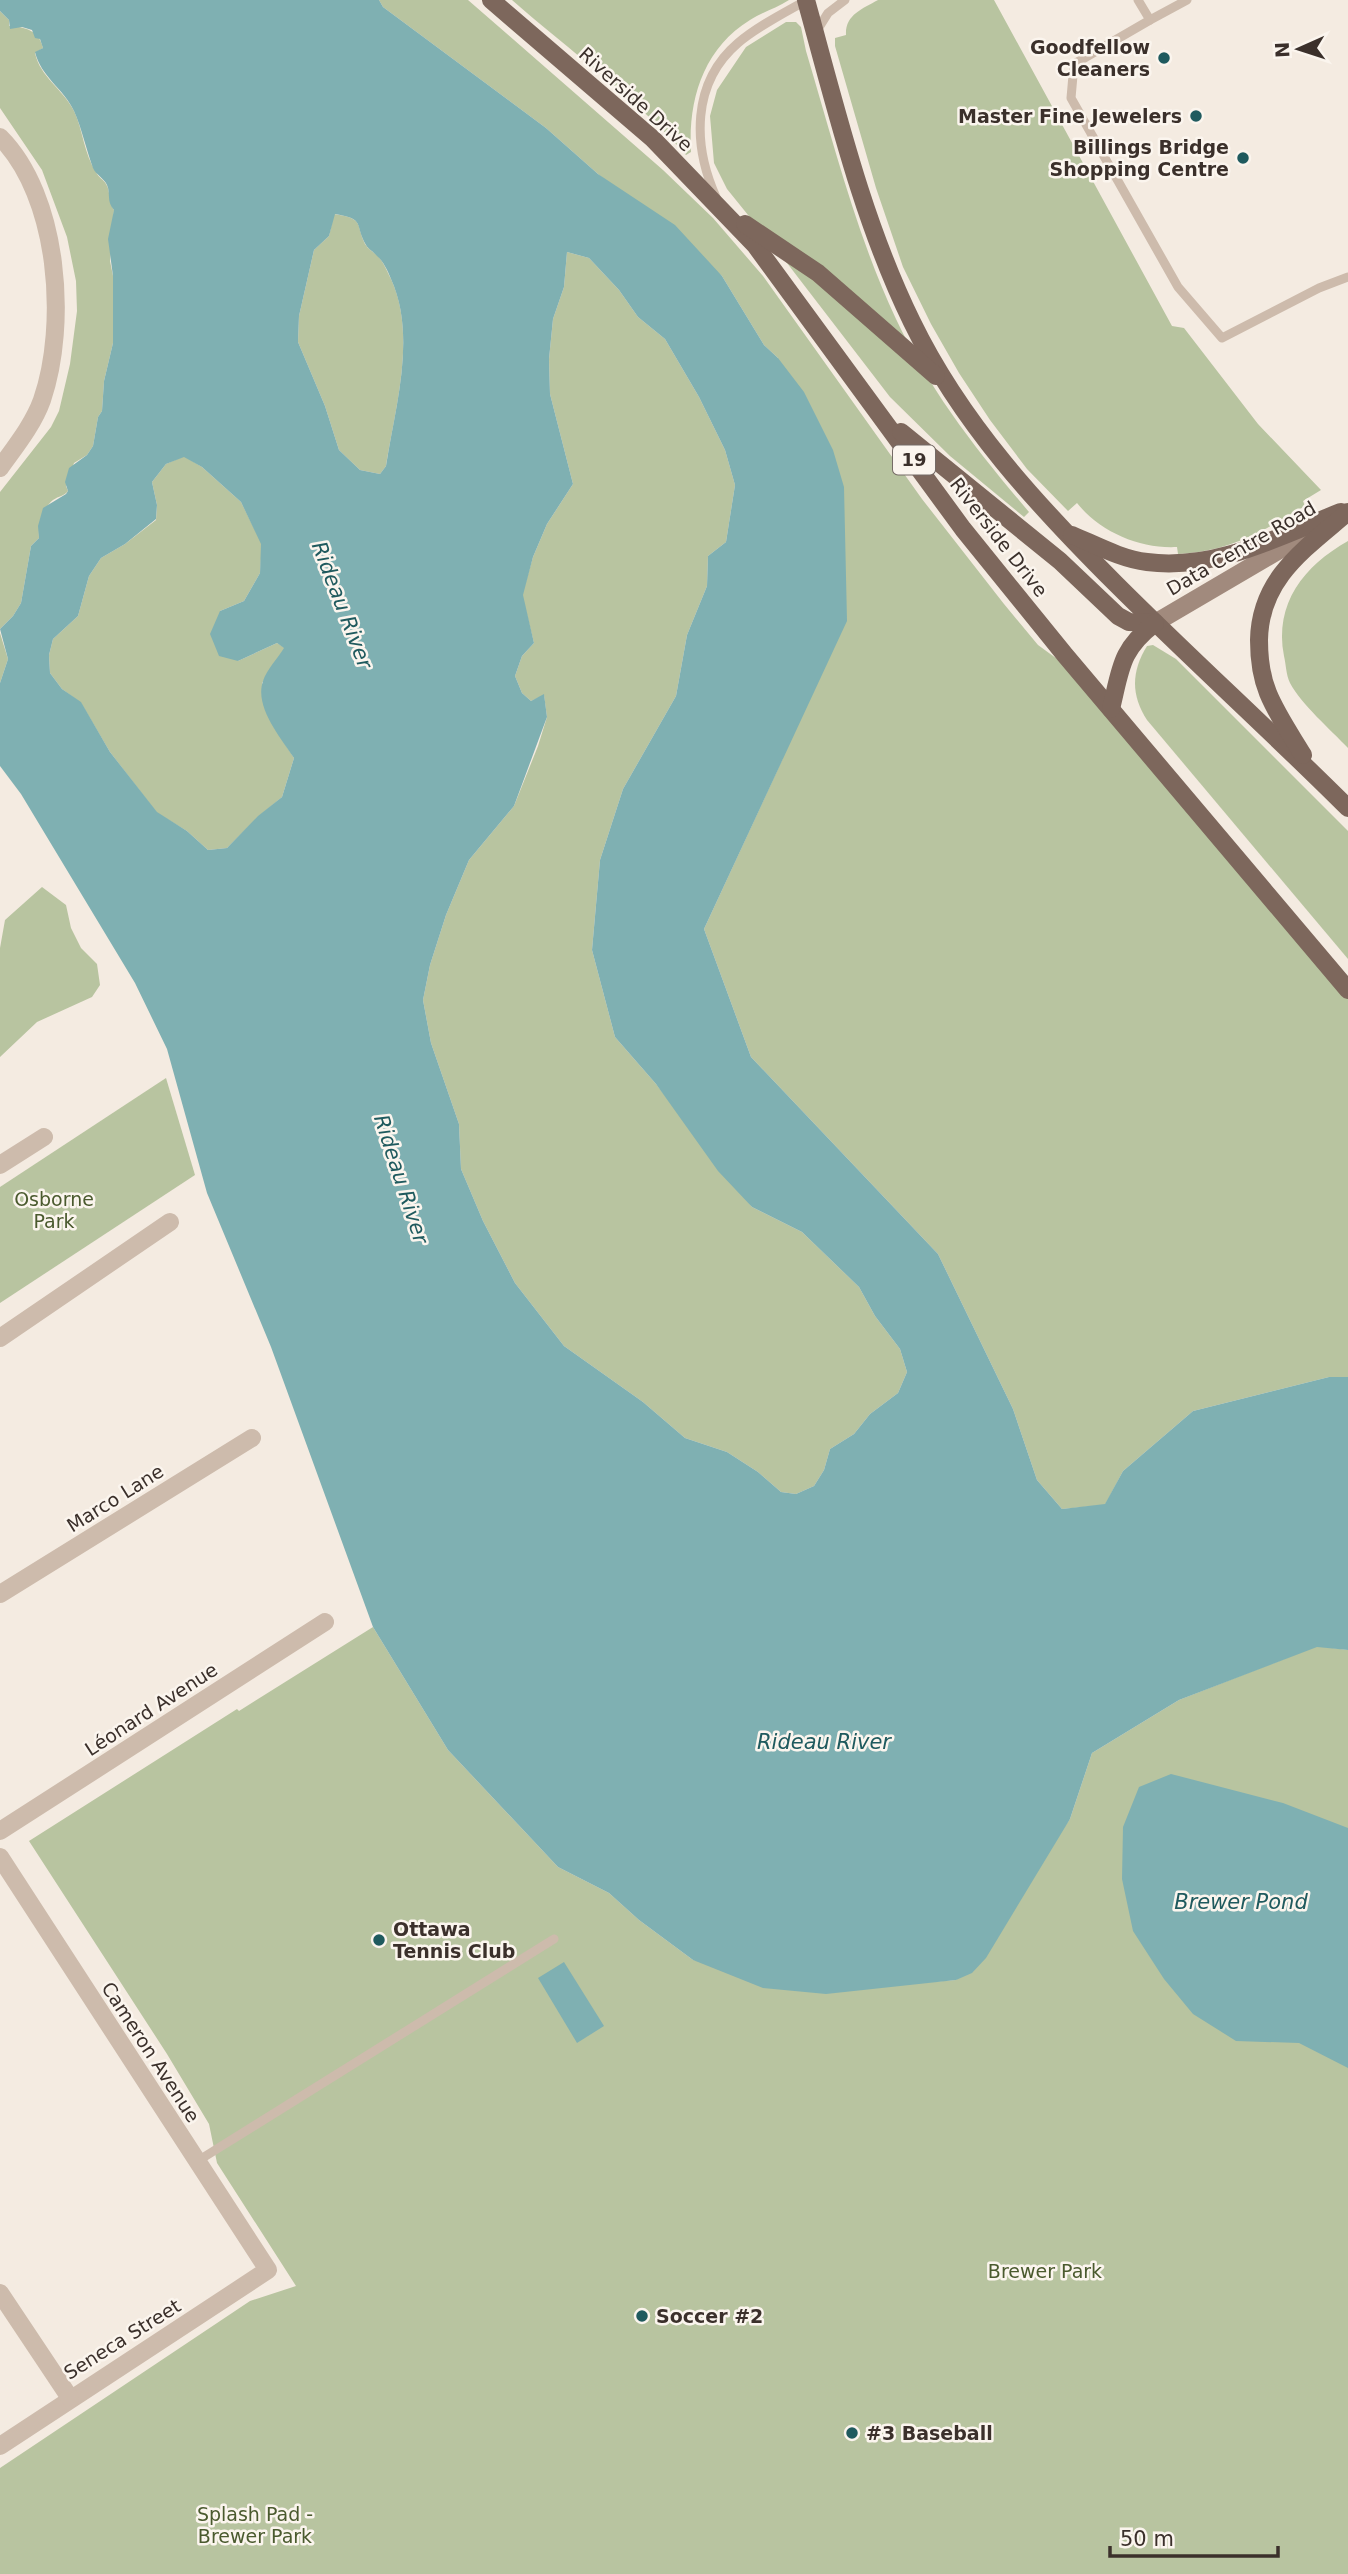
<svg xmlns="http://www.w3.org/2000/svg" width="1348" height="2574" font-family="'DejaVu Sans',sans-serif">
  <style>
    .green { fill: #b8c4a0 }
    .water { fill: #7fb0b2; fill-rule: evenodd }
    .lines { fill: none; stroke-linecap: round; stroke-linejoin: round }
    .lane { stroke: #cdbbac; stroke-width: 9 }
    .street { stroke: #cdbbac; stroke-width: 18 }
    .secondary { stroke: #a18a7d; stroke-width: 18 }
    .primary { stroke: #7d675c; stroke-width: 18 }
    .poi-dot { fill: #1f5a5e; stroke: #fbf5ee; stroke-width: 2.5 }
    .labels { text-anchor: middle; stroke-width: 5; stroke-linejoin: round; paint-order: stroke }
    .shield { fill: #fbf5ee; stroke: #756b66; stroke-width: 2 }
    .shield-label { font-size: 18px; font-weight: bold; fill: #3b302b }
    .poi-label { font-size: 19px; font-weight: bold; fill: #3b302b; stroke: #fbf5ee; text-anchor: end }
    .street-label { font-size: 19px; fill: #3b302b; stroke: #fbf5ee }
    .park-label { font-size: 19px; fill: #4a5a2e; stroke: #fbf5ee }
    .water-label { font-size: 21px; font-style: italic; fill: #1f5a5e; stroke: #fbf5ee }
  </style>
  <rect width="100%" height="100%" fill="#f4ebe1"/>
  <!-- green -->
  <g class="green">
    <path d="M 379,0 L 468,0 L 663,170 L 713,218 L 763,276 L 922,499 L 1004,604 L 1038,645 L 1090,683 L 1348,990 L 1348,1377 L 1329,1377 L 1193,1411 L 1123,1471 L 1105,1505 L 1062,1509 L 1037,1480 L 1013,1409 L 938,1254 L 751,1057 L 704,929 L 783,758 L 778,358 L 764,345 L 722,276 L 598,174 L 546,128 L 383,7 Z"/>
    <path d="M 512,0 L 789,0 C 777,8 762,12 750,20 C 703,49 688,100 691,152 L 686,155 C 635,97 570,51 512,0 Z"/>
    <path d="M 878,0 L 994,0 L 1172,326 L 1184,328 L 1258,424 L 1321,490 L 1303,501 L 1305,506 C 1261,532 1231,551 1178,554 L 1177,547 C 1140,549 1100,532 1077,503 L 1068,511 L 1027,469 L 990,420 L 959,373 L 931,324 L 903,267 L 876,188 L 835,46 L 835,38 L 846,35 C 845,15 862,9 878,0 Z"/>
    <path d="M 0,11 L 9,20 L 9,26 C 25,27 39,30 43,48 L 35,53 C 40,77 63,89 74,111 C 83,130 84,154 96,172 C 98,177 104,180 106,184 C 111,192 108,202 114,210 L 110,261 L 113,276 L 113,343 L 104,381 L 102,411 L 98,417 L 93,446 L 87,455 L 74,463 L 66,486 L 68,491 C 64,496 59,496 53,500 C 43,508 38,525 39,538 L 31,546 L 21,603 L 13,616 L 0,629 L 0,492 L 51,427 L 59,411 L 70,364 L 77,311 L 76,281 L 67,237 L 42,170 L 0,108 Z"/>
    <path d="M 786,22 L 796,22 L 801,27 L 806,51 C 833,141 856,234 896,319 C 930,391 978,452 1029,512 L 1024,517 L 950,456 L 890,397 L 787,263 L 727,189 L 714,163 L 710,116 L 717,90 L 746,47 Z"/>
    <path d="M 334,214 C 365,219 355,223 365,244 C 368,249 373,252 377,255 C 383,261 387,271 391,279 C 417,335 395,408 386,466 L 380,474 L 360,470 L 339,450 L 325,406 L 298,342 L 299,316 L 314,250 L 329,236 Z"/>
    <path d="M 567,252 L 589,258 L 619,290 L 638,317 L 665,339 L 699,397 L 725,450 L 735,485 L 726,542 L 708,556 L 707,586 L 687,635 L 676,696 L 623,789 L 600,860 L 592,950 L 615,1037 L 656,1084 L 752,1207 L 802,1232 L 859,1287 L 875,1316 L 900,1349 L 907,1372 L 898,1393 L 870,1414 L 854,1434 L 830,1449 L 824,1470 L 814,1486 L 796,1494 L 781,1492 L 758,1472 L 727,1452 L 685,1438 L 643,1402 L 564,1346 L 515,1283 L 483,1221 L 461,1169 L 459,1124 L 431,1043 L 423,1000 L 430,965 L 446,915 L 469,860 L 514,806 L 538,746 L 547,717 L 544,695 L 531,701 L 522,693 L 515,676 L 522,656 L 534,643 L 522,595 L 533,557 L 547,524 L 573,484 L 550,394 L 549,359 L 553,319 L 564,287 Z"/>
    <path d="M 184,456 L 202,467 L 241,502 L 262,544 L 260,573 L 244,601 L 220,611 L 238,661 L 277,643 L 285,648 L 262,683 L 274,727 L 294,758 L 282,797 L 258,817 L 227,848 L 208,850 L 187,831 L 157,813 L 110,752 L 81,703 L 62,689 L 50,673 L 49,655 L 53,639 L 78,616 L 89,576 L 101,558 L 125,544 L 156,520 L 157,505 L 152,482 L 166,464 Z"/>
    <path d="M 1348,541 L 1348,748 C 1331,730 1301,704 1290,683 C 1286,675 1286,664 1284,656 C 1274,603 1304,566 1348,541 Z"/>
    <path d="M 0,633 L 8,659 L 0,683 Z"/>
    <path d="M 1153,645 L 1176,659 L 1348,831 L 1348,959 L 1147,720 C 1131,695 1131,672 1147,646 Z"/>
    <path d="M 42,887 L 66,905 L 71,928 L 81,948 L 97,964 L 100,985 L 92,997 L 37,1022 L 0,1057 L 0,948 L 5,920 Z"/>
    <path d="M 166,1078 L 195,1175 L 0,1303 L 0,1187 Z"/>
    <path d="M 373,1627 L 448,1750 L 558,1867 L 609,1893 L 639,1920 L 693,1960 L 918,1983 L 956,1980 L 1070,1819 L 1092,1753 L 1179,1700 L 1317,1646 L 1348,1650 L 1348,2574 L 0,2574 L 0,2468 L 250,2301 L 296,2286 L 217,2163 L 209,2124 L 167,2054 L 29,1841 L 237,1709 L 239,1711 Z"/>
  </g>
  <!-- water -->
  <g class="water">
    <path d="M 0,0 L 379,0 L 383,7 L 546,128 L 598,174 L 675,225 L 722,276 L 764,345 L 778,358 L 804,392 L 833,450 L 844,487 L 847,621 L 704,929 L 751,1057 L 938,1254 L 1013,1409 L 1037,1480 L 1062,1509 L 1105,1504 L 1123,1471 L 1193,1411 L 1329,1377 L 1348,1377 L 1348,1650 L 1317,1647 L 1179,1700 L 1092,1753 L 1070,1819 L 986,1958 L 972,1973 L 956,1980 L 826,1994 L 763,1988 L 693,1960 L 639,1920 L 609,1893 L 558,1867 L 448,1750 L 373,1627 L 271,1347 L 207,1193 L 167,1049 L 135,983 L 21,794 L 0,766 L 0,683 L 8,659 L 0,629 L 13,616 L 21,603 L 31,546 L 39,538 L 38,526 L 43,508 L 66,494 L 68,491 L 65,482 L 69,468 L 87,455 L 93,446 L 98,417 L 102,411 L 104,381 L 113,343 L 113,276 L 108,239 L 114,210 C 106,201 111,194 107,185 C 104,178 96,175 93,168 C 86,149 82,129 74,111 C 64,89 41,77 35,52 L 43,48 L 40,39 L 35,38 L 32,30 L 22,27 L 10,29 L 9,20 L 0,11 ZM 335,214 C 366,219 354,224 366,245 C 368,249 374,252 377,256 C 383,261 388,271 391,279 C 417,336 395,407 386,466 L 380,474 L 360,470 L 339,450 L 325,406 L 298,342 L 299,316 L 314,250 L 329,236 ZM 567,252 L 589,258 L 619,290 L 638,317 L 665,339 L 699,397 L 725,450 L 735,485 L 726,542 L 708,556 L 707,586 L 687,635 L 676,696 L 623,789 L 600,860 L 592,950 L 615,1037 L 656,1084 L 718,1171 L 752,1207 L 802,1232 L 859,1287 L 875,1316 L 900,1349 L 907,1372 L 898,1393 L 870,1414 L 854,1434 L 830,1449 L 824,1470 L 814,1486 L 796,1494 L 781,1492 L 758,1472 L 727,1452 L 685,1438 L 643,1402 L 564,1346 L 515,1283 L 483,1221 L 461,1169 L 459,1124 L 431,1043 L 423,1000 L 430,965 L 446,915 L 469,860 L 514,806 L 547,717 L 544,694 L 531,701 L 522,693 L 515,676 L 522,656 L 534,643 L 523,595 L 533,557 L 547,524 L 573,484 L 550,394 L 549,359 L 553,319 L 564,287 ZM 184,457 L 202,467 L 241,502 L 261,544 L 260,573 L 244,601 L 220,611 L 210,634 L 219,656 L 238,661 L 277,643 L 284,648 C 278,658 267,669 263,681 C 254,707 281,738 294,758 L 282,797 L 258,816 L 227,848 L 208,850 L 187,831 L 157,812 L 110,752 L 81,702 L 62,689 L 50,673 L 49,655 L 53,639 L 78,616 L 89,576 L 101,558 L 125,544 L 156,519 L 157,505 L 152,482 L 166,464 Z"/>
    <path d="M 1171,1774 L 1283,1803 L 1348,1828 L 1348,2068 L 1299,2043 L 1236,2041 L 1193,2014 L 1164,1979 L 1133,1931 L 1122,1879 L 1123,1827 L 1139,1787 Z"/>
    <path d="M 564,1962 L 604,2026 L 577,2043 L 538,1978 Z"/>
  </g>
  <g class="lines">
    <!-- lane -->
    <g class="lane">
      <path d="M 1138,0 L 1150,20 L 1074,64 L 1071,98 L 1178,287 L 1222,338 L 1319,288 L 1348,277"/>
      <path d="M 1150,20 L 1187,0"/>
      <path d="M 816,32 L 828,13 L 845,0"/>
      <path d="M 716,197 C 693,146 691,83 738,43 C 758,26 784,13 807,0"/>
      <path d="M 196,2162 L 554,1939"/>
    </g>
    <!-- street -->
    <g class="street">
      <path d="M 0,137 C 59,196 68,324 42,400 C 33,425 15,447 0,468"/>
      <path d="M 0,1165 L 44,1137"/>
      <path d="M 0,1338 L 170,1222"/>
      <path d="M 0,1594 L 252,1438"/>
      <path d="M 0,1831 L 325,1622"/>
      <path d="M 0,1857 L 268,2270 L 0,2446"/>
      <path d="M 0,2293 L 70,2398"/>
    </g>
    <!-- secondary -->
    <path class="secondary" d="M 1155,623 L 1315,529"/>
    <!-- primary -->
    <g class="primary">
      <path d="M 491,0 L 653,139 L 755,245 L 963,529 L 1065,655 L 1348,990"/>
      <path d="M 806,0 C 836,108 862,220 912,322 C 961,423 1037,505 1116,584 C 1192,660 1272,732 1348,808"/>
      <path d="M 745,224 L 818,273 L 936,376"/>
      <path d="M 901,432 L 1060,561 L 1118,616 L 1129,622 L 1155,623"/>
      <path d="M 1072,535 C 1096,545 1121,559 1147,562 C 1215,571 1280,536 1341,512"/>
      <path d="M 1111,709 C 1121,668 1120,650 1155,623"/>
      <path d="M 1303,755 C 1291,735 1277,715 1268,693 C 1261,676 1259,659 1259,640 C 1260,578 1305,549 1348,512"/>
    </g>
  </g>
  <!-- markers -->
  <g class="poi-dot">
    <circle cx="1164" cy="58" r="7"/>
    <circle cx="1196" cy="116" r="7"/>
    <circle cx="1243" cy="158" r="7"/>
    <circle cx="379" cy="1940" r="7"/>
    <circle cx="642" cy="2316" r="7"/>
    <circle cx="852" cy="2433" r="7"/>
  </g>
  <g class="labels">
    <!-- shield labels -->
    <rect class="shield" x="893" y="445.5" width="42" height="29" rx="5"/>
    <g class="shield-label">
      <text x="914" y="466">19</text>
    </g>
    <!-- poi labels -->
    <g class="poi-label">
      <text x="1150" y="54">Goodfellow<tspan x="1150" dy="22">Cleaners</tspan></text>
      <text x="1182" y="123">Master Fine Jewelers</text>
      <text x="1229" y="154">Billings Bridge<tspan x="1229" dy="22">Shopping Centre</tspan></text>
      <text x="393" y="1936" text-anchor="start">Ottawa<tspan x="393" dy="22">Tennis Club</tspan></text>
      <text x="656" y="2323" text-anchor="start">Soccer #2</text>
      <text x="866" y="2440" text-anchor="start">#3 Baseball</text>
    </g>
    <!-- street labels -->
    <g class="street-label">
      <text transform="translate(636 99) rotate(42)" y="7">Riverside Drive</text>
      <text transform="translate(999 537) rotate(52)" y="7">Riverside Drive</text>
      <text transform="translate(1241 548) rotate(-30)" y="7">Data Centre Road</text>
      <text transform="translate(115 1498) rotate(-32)" y="7">Marco Lane</text>
      <text transform="translate(151 1709) rotate(-33)" y="7">Léonard Avenue</text>
      <text transform="translate(151 2052) rotate(57)" y="7">Cameron Avenue</text>
      <text transform="translate(122 2339) rotate(-32)" y="7">Seneca Street</text>
    </g>
    <!-- park labels -->
    <g class="park-label">
      <text x="54" y="1206">Osborne<tspan x="54" dy="22">Park</tspan></text>
      <text x="1045" y="2278">Brewer Park</text>
      <text x="255" y="2521">Splash Pad -<tspan x="255" dy="22">Brewer Park</tspan></text>
    </g>
    <!-- water labels -->
    <g class="water-label">
      <text transform="translate(342 605) rotate(69)" y="7">Rideau River</text>
      <text transform="translate(401 1179) rotate(72)" y="7">Rideau River</text>
      <text x="824" y="1749">Rideau River</text>
      <text x="1241" y="1909">Brewer Pond</text>
    </g>
  </g>
  <!-- north arrow -->
  <g transform="translate(1299 49) rotate(267)" stroke="#fbf5ee" stroke-width="5" paint-order="stroke">
  <path d="M0-5L12 26L0 18L-12 26Z" fill="#3b302b"/>
  <text y="-10" font-size="19" font-weight="bold" text-anchor="middle" fill="#3b302b">N</text>
  </g>
  <!-- scale -->
  <path d="M1110 2546v10h168v-10" fill="none" stroke="#3b302b" stroke-width="3.5"/>
  <text x="1120" y="2546" font-size="21" fill="#3b302b" stroke="#fbf5ee" stroke-width="5" paint-order="stroke">50 m</text>
</svg>
